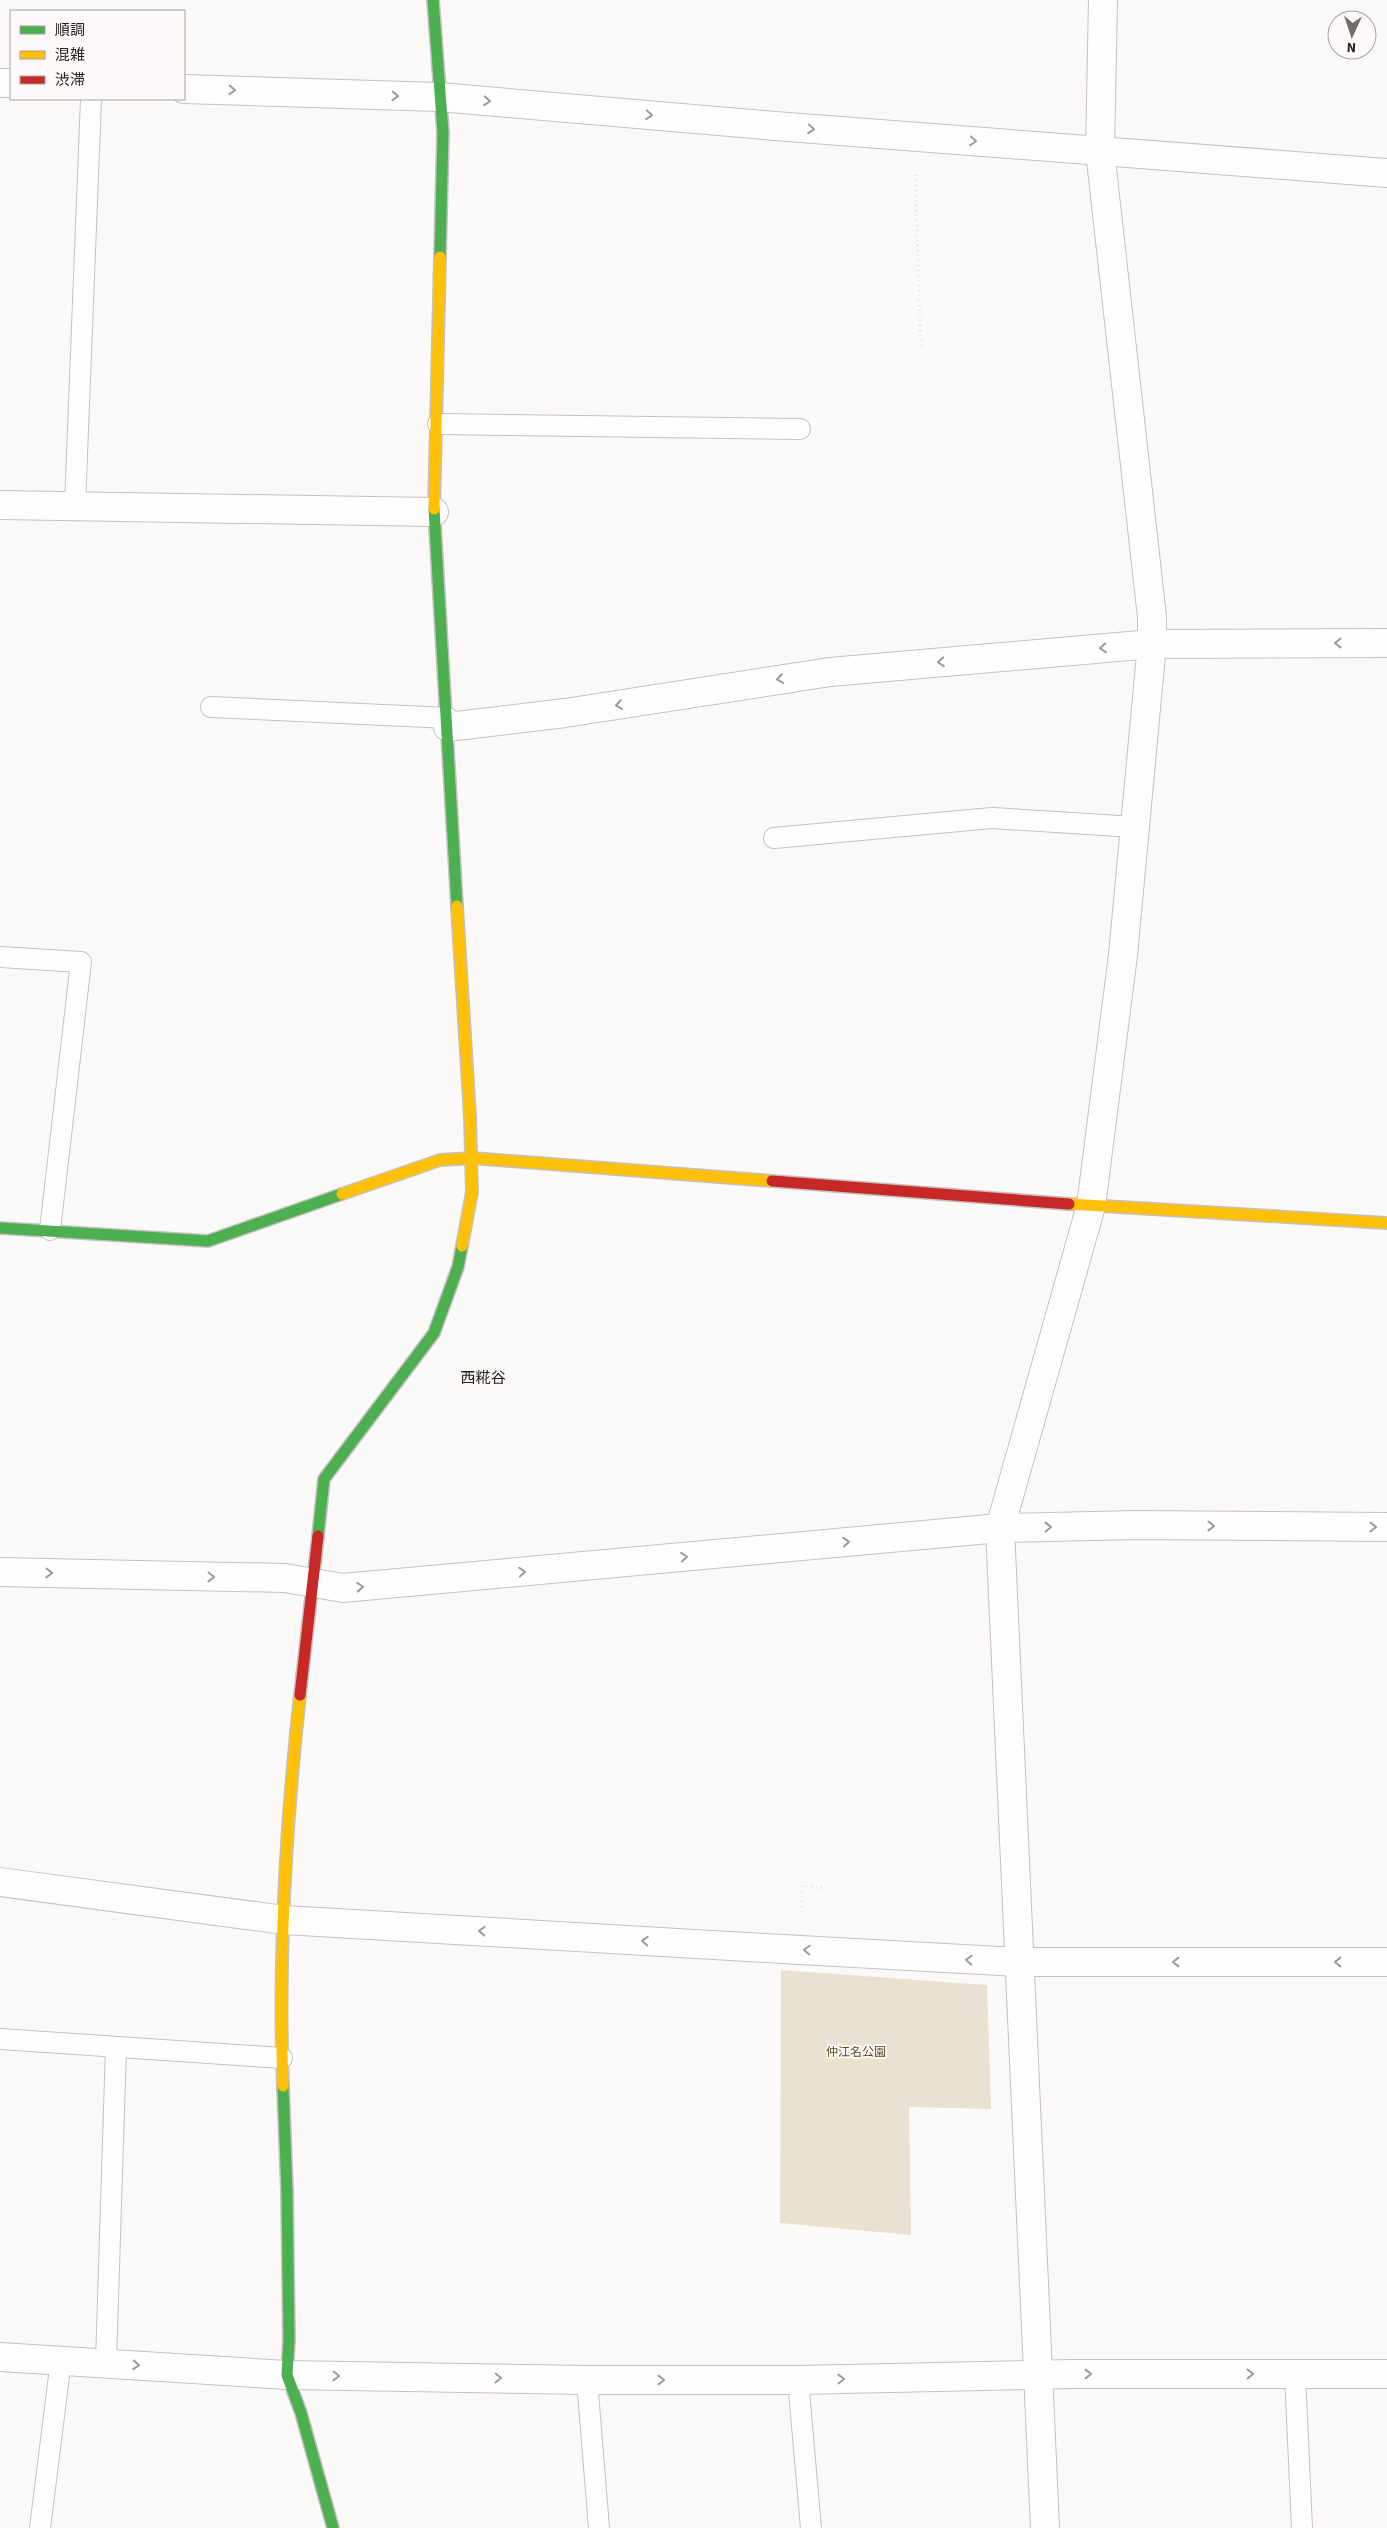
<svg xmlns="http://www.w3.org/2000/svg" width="1387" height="2528" font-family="'Source Sans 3','Noto Sans JP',sans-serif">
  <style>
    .green { fill: #eae2d1 }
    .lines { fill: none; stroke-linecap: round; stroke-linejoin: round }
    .lane-casing { stroke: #c6c1c0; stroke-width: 22 }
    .street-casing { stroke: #c6c1c0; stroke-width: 30 }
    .fast-casing { stroke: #c6c1c0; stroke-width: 14 }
    .slow-casing { stroke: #c6c1c0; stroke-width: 14 }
    .jam-casing { stroke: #c6c1c0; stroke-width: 14 }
    .path { stroke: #e4e4e4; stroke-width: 3; stroke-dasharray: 1 4; stroke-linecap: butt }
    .lane { stroke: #fffefe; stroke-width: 20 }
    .street { stroke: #fffefe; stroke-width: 28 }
    .fast { stroke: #4caf50; stroke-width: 11 }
    .slow { stroke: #ffc107; stroke-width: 11 }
    .jam { stroke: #c62828; stroke-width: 11 }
    .oneway { stroke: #9e9a99 }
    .labels { text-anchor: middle; stroke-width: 4; stroke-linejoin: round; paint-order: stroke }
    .park-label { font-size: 12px; fill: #5d4917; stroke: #fdf9f8 }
    .quarter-label { font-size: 15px; fill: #27201e; stroke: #fdf9f8 }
  </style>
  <rect width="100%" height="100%" fill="#fcfaf9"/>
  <!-- green -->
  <path class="green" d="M 781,1970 L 987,1985 L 991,2109 L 909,2107 L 911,2235 L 780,2223 Z"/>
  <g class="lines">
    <defs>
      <g id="lane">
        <path d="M 438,424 L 800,429"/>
        <path d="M 75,506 L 91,99"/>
        <path d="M 211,707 L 448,718"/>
        <path d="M 774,838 L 992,818 L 1135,827"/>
        <path d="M 0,957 L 81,962 L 50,1230"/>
        <path d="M 0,2039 L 282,2058"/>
        <path d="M 106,2362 L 116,2047"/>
        <path d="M 1295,2374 L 1302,2528"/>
        <path d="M 587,2380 L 599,2528"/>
        <path d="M 798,2380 L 811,2528"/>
        <path d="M 40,2528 L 61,2360"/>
      </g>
      <g id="street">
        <path d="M 0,83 L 11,83"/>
        <path d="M 184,89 L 439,97 L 775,126 L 1387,173"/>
        <path d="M 0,505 L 434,512"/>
        <path d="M 448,727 L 565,713 L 830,672 L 1152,644 L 1387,643"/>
        <path d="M 0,1572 L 285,1578 L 343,1588 L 1000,1528 L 1136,1525 L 1387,1527"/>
        <path d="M 0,1882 L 284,1920 L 800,1950 L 1018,1962 L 1387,1962"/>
        <path d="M 0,2357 L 287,2375 L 587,2380 L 798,2380 L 1073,2374 L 1387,2374"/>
        <path d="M 1045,2528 L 1000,1528 L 1091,1206 L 1123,955 L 1152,644 L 1152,617 L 1100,151 L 1103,0"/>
      </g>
      <g id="fast">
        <path d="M 433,0 L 443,132 L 440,257"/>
        <path d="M 434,509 L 457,906"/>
        <path d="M 0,1228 L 208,1241 L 342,1194"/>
        <path d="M 318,1536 L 324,1479 L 434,1333 L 458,1267 L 462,1246"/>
        <path d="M 283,2086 L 287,2192 L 289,2340 L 287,2375 L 301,2413 L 333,2528"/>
      </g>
      <g id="slow">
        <path d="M 434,509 L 440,257"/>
        <path d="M 457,906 L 470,1117 L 472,1192 L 462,1246"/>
        <path d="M 342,1194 L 440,1160 L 472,1158 L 772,1181"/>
        <path d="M 1069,1204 L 1387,1223"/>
        <path d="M 283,2086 C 278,1956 286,1824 300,1695"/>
      </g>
      <g id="jam">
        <path d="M 772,1181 L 1069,1204"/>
        <path d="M 300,1695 L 318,1536"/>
      </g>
    </defs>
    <!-- lane casing -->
    <use href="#lane" class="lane-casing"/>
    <!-- street casing -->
    <use href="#street" class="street-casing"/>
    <!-- fast casing -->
    <use href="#fast" class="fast-casing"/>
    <!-- slow casing -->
    <use href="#slow" class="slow-casing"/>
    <!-- jam casing -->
    <use href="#jam" class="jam-casing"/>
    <!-- path -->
    <g class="path">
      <path d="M 915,175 L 921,347"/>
      <path d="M 802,1912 L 802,1886 L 826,1888"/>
    </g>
    <!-- lane -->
    <use href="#lane" class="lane"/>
    <!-- street -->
    <use href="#street" class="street"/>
    <!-- fast -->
    <use href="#fast" class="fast"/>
    <!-- slow -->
    <use href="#slow" class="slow"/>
    <!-- jam -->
    <use href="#jam" class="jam"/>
  </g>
  <!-- one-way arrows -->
  <defs><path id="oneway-chevron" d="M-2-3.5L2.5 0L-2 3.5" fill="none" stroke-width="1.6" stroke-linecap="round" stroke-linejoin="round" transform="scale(1.25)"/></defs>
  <g class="oneway">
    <use href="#oneway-chevron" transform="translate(232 90) rotate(2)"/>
    <use href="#oneway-chevron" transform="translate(395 96) rotate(2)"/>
    <use href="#oneway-chevron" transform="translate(487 101) rotate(5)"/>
    <use href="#oneway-chevron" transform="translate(649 115) rotate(5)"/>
    <use href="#oneway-chevron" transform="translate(811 129) rotate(4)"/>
    <use href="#oneway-chevron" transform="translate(973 141) rotate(4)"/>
    <use href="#oneway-chevron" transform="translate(1338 643) rotate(180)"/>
    <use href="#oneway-chevron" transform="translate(1103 648) rotate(175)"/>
    <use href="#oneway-chevron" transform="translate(941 662) rotate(175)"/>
    <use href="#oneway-chevron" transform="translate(780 679) rotate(171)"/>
    <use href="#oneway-chevron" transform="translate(619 705) rotate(171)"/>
    <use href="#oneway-chevron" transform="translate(1211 1526)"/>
    <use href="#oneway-chevron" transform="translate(1048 1527) rotate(-1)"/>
    <use href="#oneway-chevron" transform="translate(1373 1527)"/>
    <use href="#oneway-chevron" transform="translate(846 1542) rotate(-5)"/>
    <use href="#oneway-chevron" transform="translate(684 1557) rotate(-5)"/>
    <use href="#oneway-chevron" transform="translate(522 1572) rotate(-5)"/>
    <use href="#oneway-chevron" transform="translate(49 1573) rotate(1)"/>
    <use href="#oneway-chevron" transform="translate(211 1577) rotate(1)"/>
    <use href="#oneway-chevron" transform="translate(360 1587) rotate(-5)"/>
    <use href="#oneway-chevron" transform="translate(482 1931) rotate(-177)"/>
    <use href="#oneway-chevron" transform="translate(645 1941) rotate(-177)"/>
    <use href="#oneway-chevron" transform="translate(807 1950) rotate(-177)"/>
    <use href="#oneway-chevron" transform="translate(969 1960) rotate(-177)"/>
    <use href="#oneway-chevron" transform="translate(1176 1962) rotate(180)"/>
    <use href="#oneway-chevron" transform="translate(1338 1962) rotate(-180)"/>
    <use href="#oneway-chevron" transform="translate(136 2365) rotate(4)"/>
    <use href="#oneway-chevron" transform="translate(1088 2374)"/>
    <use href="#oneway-chevron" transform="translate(1250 2374)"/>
    <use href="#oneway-chevron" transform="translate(336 2376) rotate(1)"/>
    <use href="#oneway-chevron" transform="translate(498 2378) rotate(1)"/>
    <use href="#oneway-chevron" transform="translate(841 2379) rotate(-1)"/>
    <use href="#oneway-chevron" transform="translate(661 2380)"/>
  </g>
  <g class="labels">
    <!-- park labels -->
    <g class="park-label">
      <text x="856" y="2056">仲江名公園</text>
    </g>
    <!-- quarter labels -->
    <g class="quarter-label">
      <text x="483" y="1383">西糀谷</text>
    </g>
  </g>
  <!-- legend -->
  <rect x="10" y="10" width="175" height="90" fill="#fdf9f8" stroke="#a7a2a1"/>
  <rect x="20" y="26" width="25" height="8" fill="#4caf50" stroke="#a7a2a1"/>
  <text x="55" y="35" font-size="15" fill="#27201e">順調</text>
  <rect x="20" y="51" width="25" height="8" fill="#ffc107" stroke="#a7a2a1"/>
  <text x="55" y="60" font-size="15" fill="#27201e">混雑</text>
  <rect x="20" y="76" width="25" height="8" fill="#c62828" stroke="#a7a2a1"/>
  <text x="55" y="85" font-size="15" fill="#27201e">渋滞</text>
  <!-- north arrow -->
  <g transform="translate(1352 35) rotate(183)"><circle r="24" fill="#fdf9f8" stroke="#a7a2a1"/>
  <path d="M0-4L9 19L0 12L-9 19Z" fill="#726c6b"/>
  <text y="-8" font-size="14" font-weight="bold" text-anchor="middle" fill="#27201e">N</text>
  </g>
</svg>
